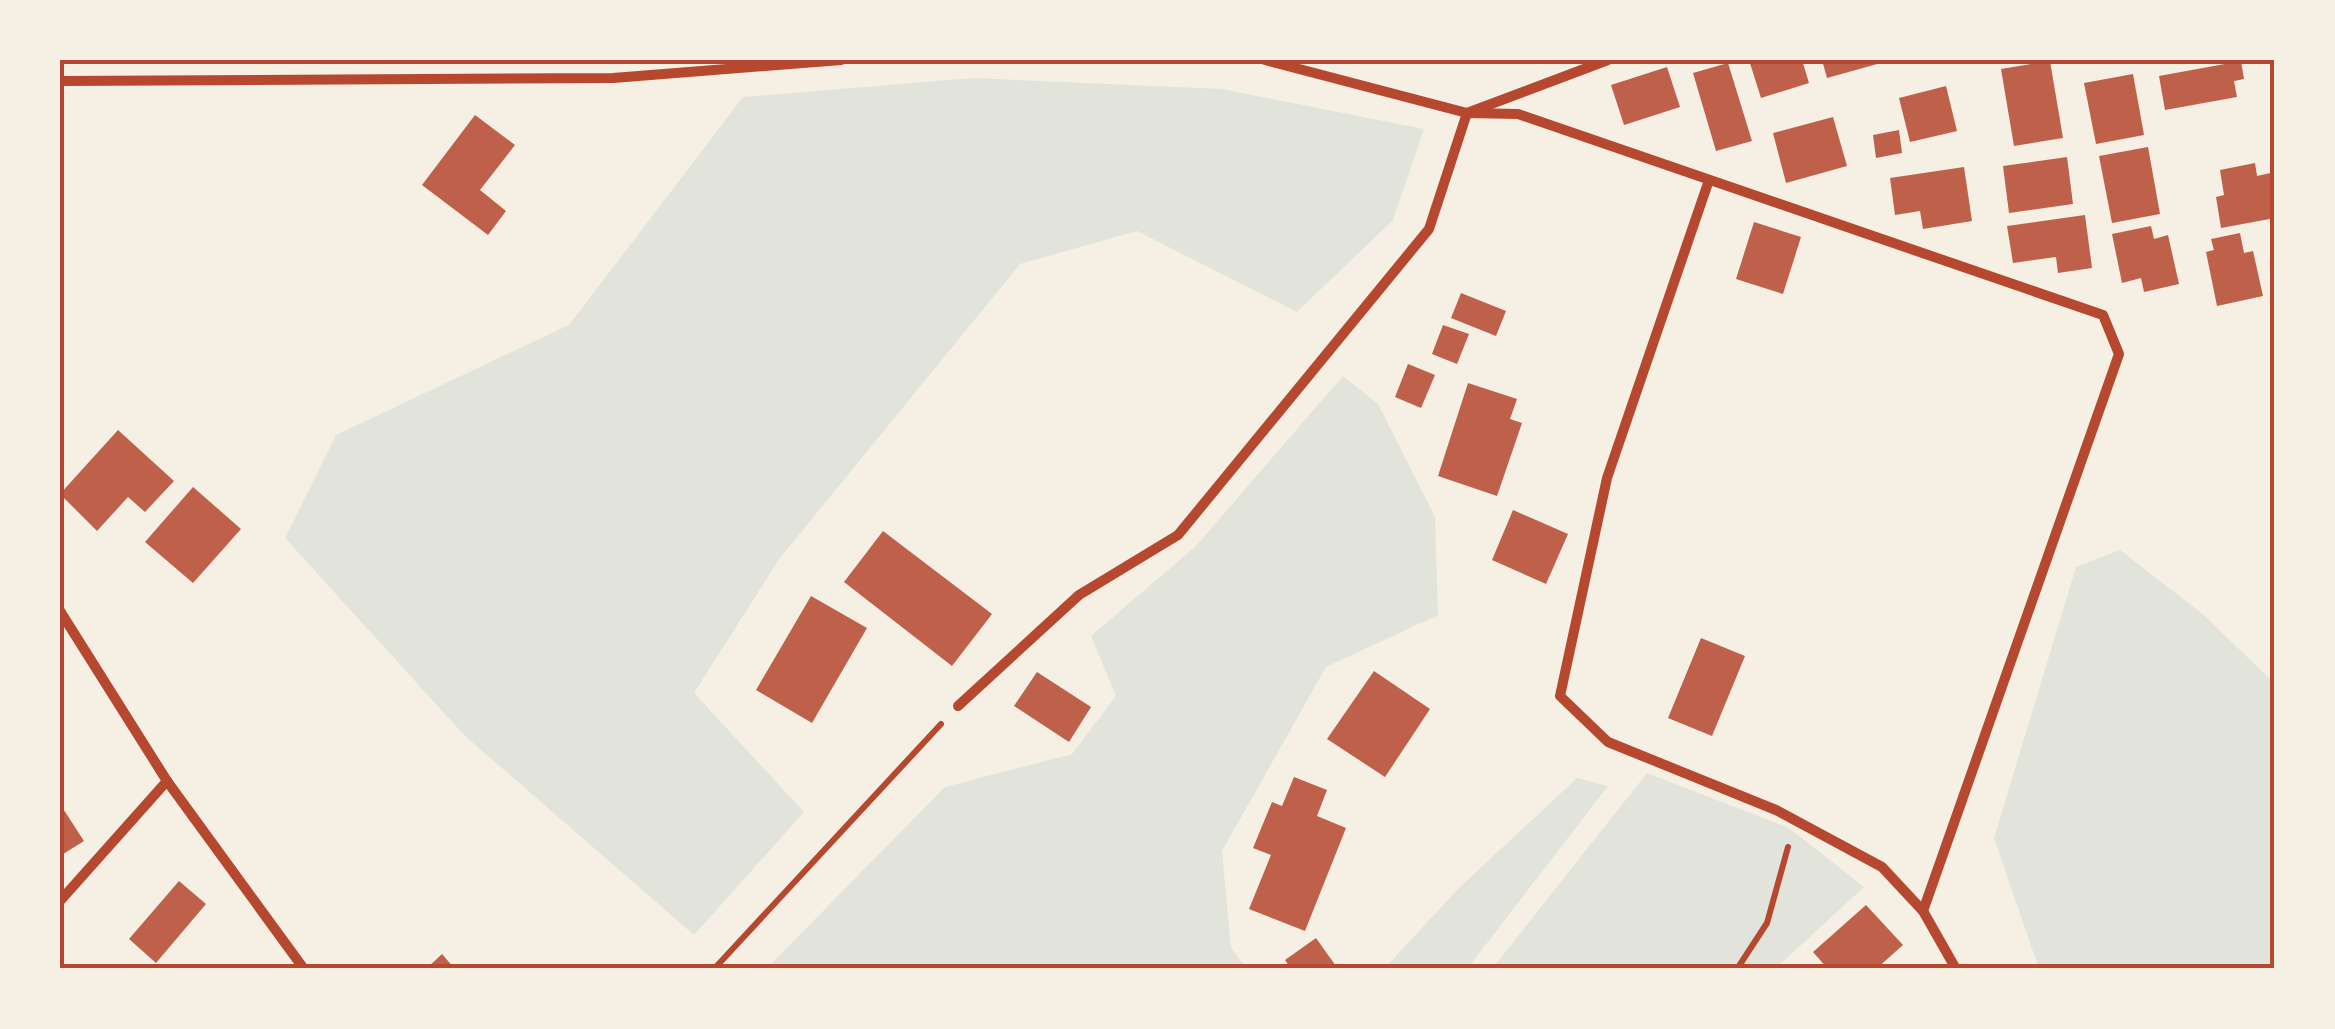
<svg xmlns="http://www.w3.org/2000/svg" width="2335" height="1029" font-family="Cabin,sans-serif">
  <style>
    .green { fill: #e2e4dc }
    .building { fill: #bf614a }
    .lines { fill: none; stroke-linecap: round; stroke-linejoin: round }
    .path { stroke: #b5482f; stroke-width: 6 }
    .minor { stroke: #b5482f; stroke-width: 10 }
    .neatline { fill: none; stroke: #b5482f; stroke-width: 4 }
  </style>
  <rect width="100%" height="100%" fill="#f6efe4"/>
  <!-- green -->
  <g class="green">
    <path d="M 973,78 L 1222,89 L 1424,129 L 1393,220 L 1297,312 L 1137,231 L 1020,264 L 780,558 L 694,693 L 804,812 L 694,935 L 465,736 L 285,538 L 336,435 L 569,325 L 743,97 Z"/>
    <path d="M 1343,376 L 1378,404 L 1435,517 L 1438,615 L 1326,667 L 1222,851 L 1231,948 L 1247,969 L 766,969 L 945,787 L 1072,754 L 1116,696 L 1091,636 L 1195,547 Z"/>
    <path d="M 2120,550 L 2205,616 L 2275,684 L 2275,969 L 2039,969 L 1994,838 L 2076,567 Z"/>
    <path d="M 1647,773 L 1789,828 L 1864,887 L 1775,969 L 1492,969 Z"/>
    <path d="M 1577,778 L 1608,786 L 1467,969 L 1384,969 L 1458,889 Z"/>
  </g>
  <!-- building -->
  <g class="building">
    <path d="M 1749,60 L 1802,60 L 1809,83 L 1761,98 Z"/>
    <path d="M 1822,60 L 1888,60 L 1888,61 L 1827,78 Z"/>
    <path d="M 2050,61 L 2063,138 L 2014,146 L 2001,69 Z"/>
    <path d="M 2241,61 L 2244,79 L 2234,81 L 2237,97 L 2165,110 L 2159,76 Z"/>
    <path d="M 1728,63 L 1752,141 L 1716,151 L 1693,73 Z"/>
    <path d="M 1667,67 L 1680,107 L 1624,125 L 1611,85 Z"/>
    <path d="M 2133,74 L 2144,135 L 2096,144 L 2084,83 Z"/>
    <path d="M 1946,86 L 1957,131 L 1910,142 L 1899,98 Z"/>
    <path d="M 475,115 L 515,145 L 480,190 L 506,211 L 488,235 L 422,185 Z"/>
    <path d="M 1833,117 L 1847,166 L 1786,183 L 1773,133 Z"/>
    <path d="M 1899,130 L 1902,153 L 1876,158 L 1873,135 Z"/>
    <path d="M 2148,147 L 2160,214 L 2112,223 L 2099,156 Z"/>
    <path d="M 2067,157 L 2073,204 L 2009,213 L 2003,166 Z"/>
    <path d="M 2255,163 L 2257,176 L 2275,172 L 2275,218 L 2221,228 L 2216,197 L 2224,195 L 2220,170 Z"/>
    <path d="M 1964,167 L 1972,221 L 1923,229 L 1920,211 L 1895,215 L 1890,178 Z"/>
    <path d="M 2085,215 L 2092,268 L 2058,273 L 2056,257 L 2013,263 L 2007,226 Z"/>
    <path d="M 1754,222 L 1801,237 L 1783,294 L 1736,279 Z"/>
    <path d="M 2151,226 L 2154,239 L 2168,235 L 2179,284 L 2144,292 L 2141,278 L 2122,283 L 2112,234 Z"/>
    <path d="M 2240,233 L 2244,253 L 2253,251 L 2263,296 L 2217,306 L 2206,252 L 2214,250 L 2211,239 Z"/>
    <path d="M 1461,293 L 1506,311 L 1496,336 L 1451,318 Z"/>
    <path d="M 1443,325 L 1469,334 L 1457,364 L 1432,354 Z"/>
    <path d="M 1408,364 L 1435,375 L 1421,408 L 1395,397 Z"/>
    <path d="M 1468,383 L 1517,399 L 1510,419 L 1522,423 L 1497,496 L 1438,476 Z"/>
    <path d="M 118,430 L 174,481 L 145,512 L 128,497 L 97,531 L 60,494 Z"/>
    <path d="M 193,487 L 241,529 L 193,583 L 145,542 Z"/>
    <path d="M 1513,510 L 1568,534 L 1546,584 L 1492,560 Z"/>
    <path d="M 883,531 L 992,614 L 952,666 L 844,582 Z"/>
    <path d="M 811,596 L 867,628 L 812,723 L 756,690 Z"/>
    <path d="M 1701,638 L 1745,656 L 1712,736 L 1668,718 Z"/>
    <path d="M 1374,671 L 1430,709 L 1385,777 L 1327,739 Z"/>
    <path d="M 1037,672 L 1091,707 L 1069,742 L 1014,706 Z"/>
    <path d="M 1294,777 L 1327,790 L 1317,816 L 1346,828 L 1305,931 L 1249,909 L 1271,855 L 1253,848 L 1272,802 L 1282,806 Z"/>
    <path d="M 60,804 L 84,841 L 60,856 Z"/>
    <path d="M 179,881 L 206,904 L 156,963 L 129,939 Z"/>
    <path d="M 1866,905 L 1903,945 L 1876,969 L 1828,969 L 1813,952 Z"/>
    <path d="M 1316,938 L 1338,969 L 1291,969 L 1285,960 Z"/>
    <path d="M 442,954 L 455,969 L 426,969 Z"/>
  </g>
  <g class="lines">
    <!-- path -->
    <g class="path">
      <path d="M 714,969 L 941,724"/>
      <path d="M 1737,969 L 1767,923 L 1788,847"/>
    </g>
    <!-- minor -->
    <g class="minor">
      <path d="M 1265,60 L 1467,113 L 1518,114 L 2103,315 L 2119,354 L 1923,911"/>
      <path d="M 60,81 L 613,78 L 841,60"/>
      <path d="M 1708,183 L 1607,478 L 1560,696 L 1608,742 L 1776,810 L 1882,867 L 1923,911 L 1956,969"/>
      <path d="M 60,611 L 167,781 L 304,969"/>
      <path d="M 958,706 L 1079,595 L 1178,535 L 1429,229 L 1467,113 L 1608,60"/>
      <path d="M 60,901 L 167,781"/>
    </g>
  </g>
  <!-- border -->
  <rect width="2335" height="1029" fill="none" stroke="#f6efe4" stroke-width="125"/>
  <rect x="62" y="62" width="2210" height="904" class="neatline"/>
</svg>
